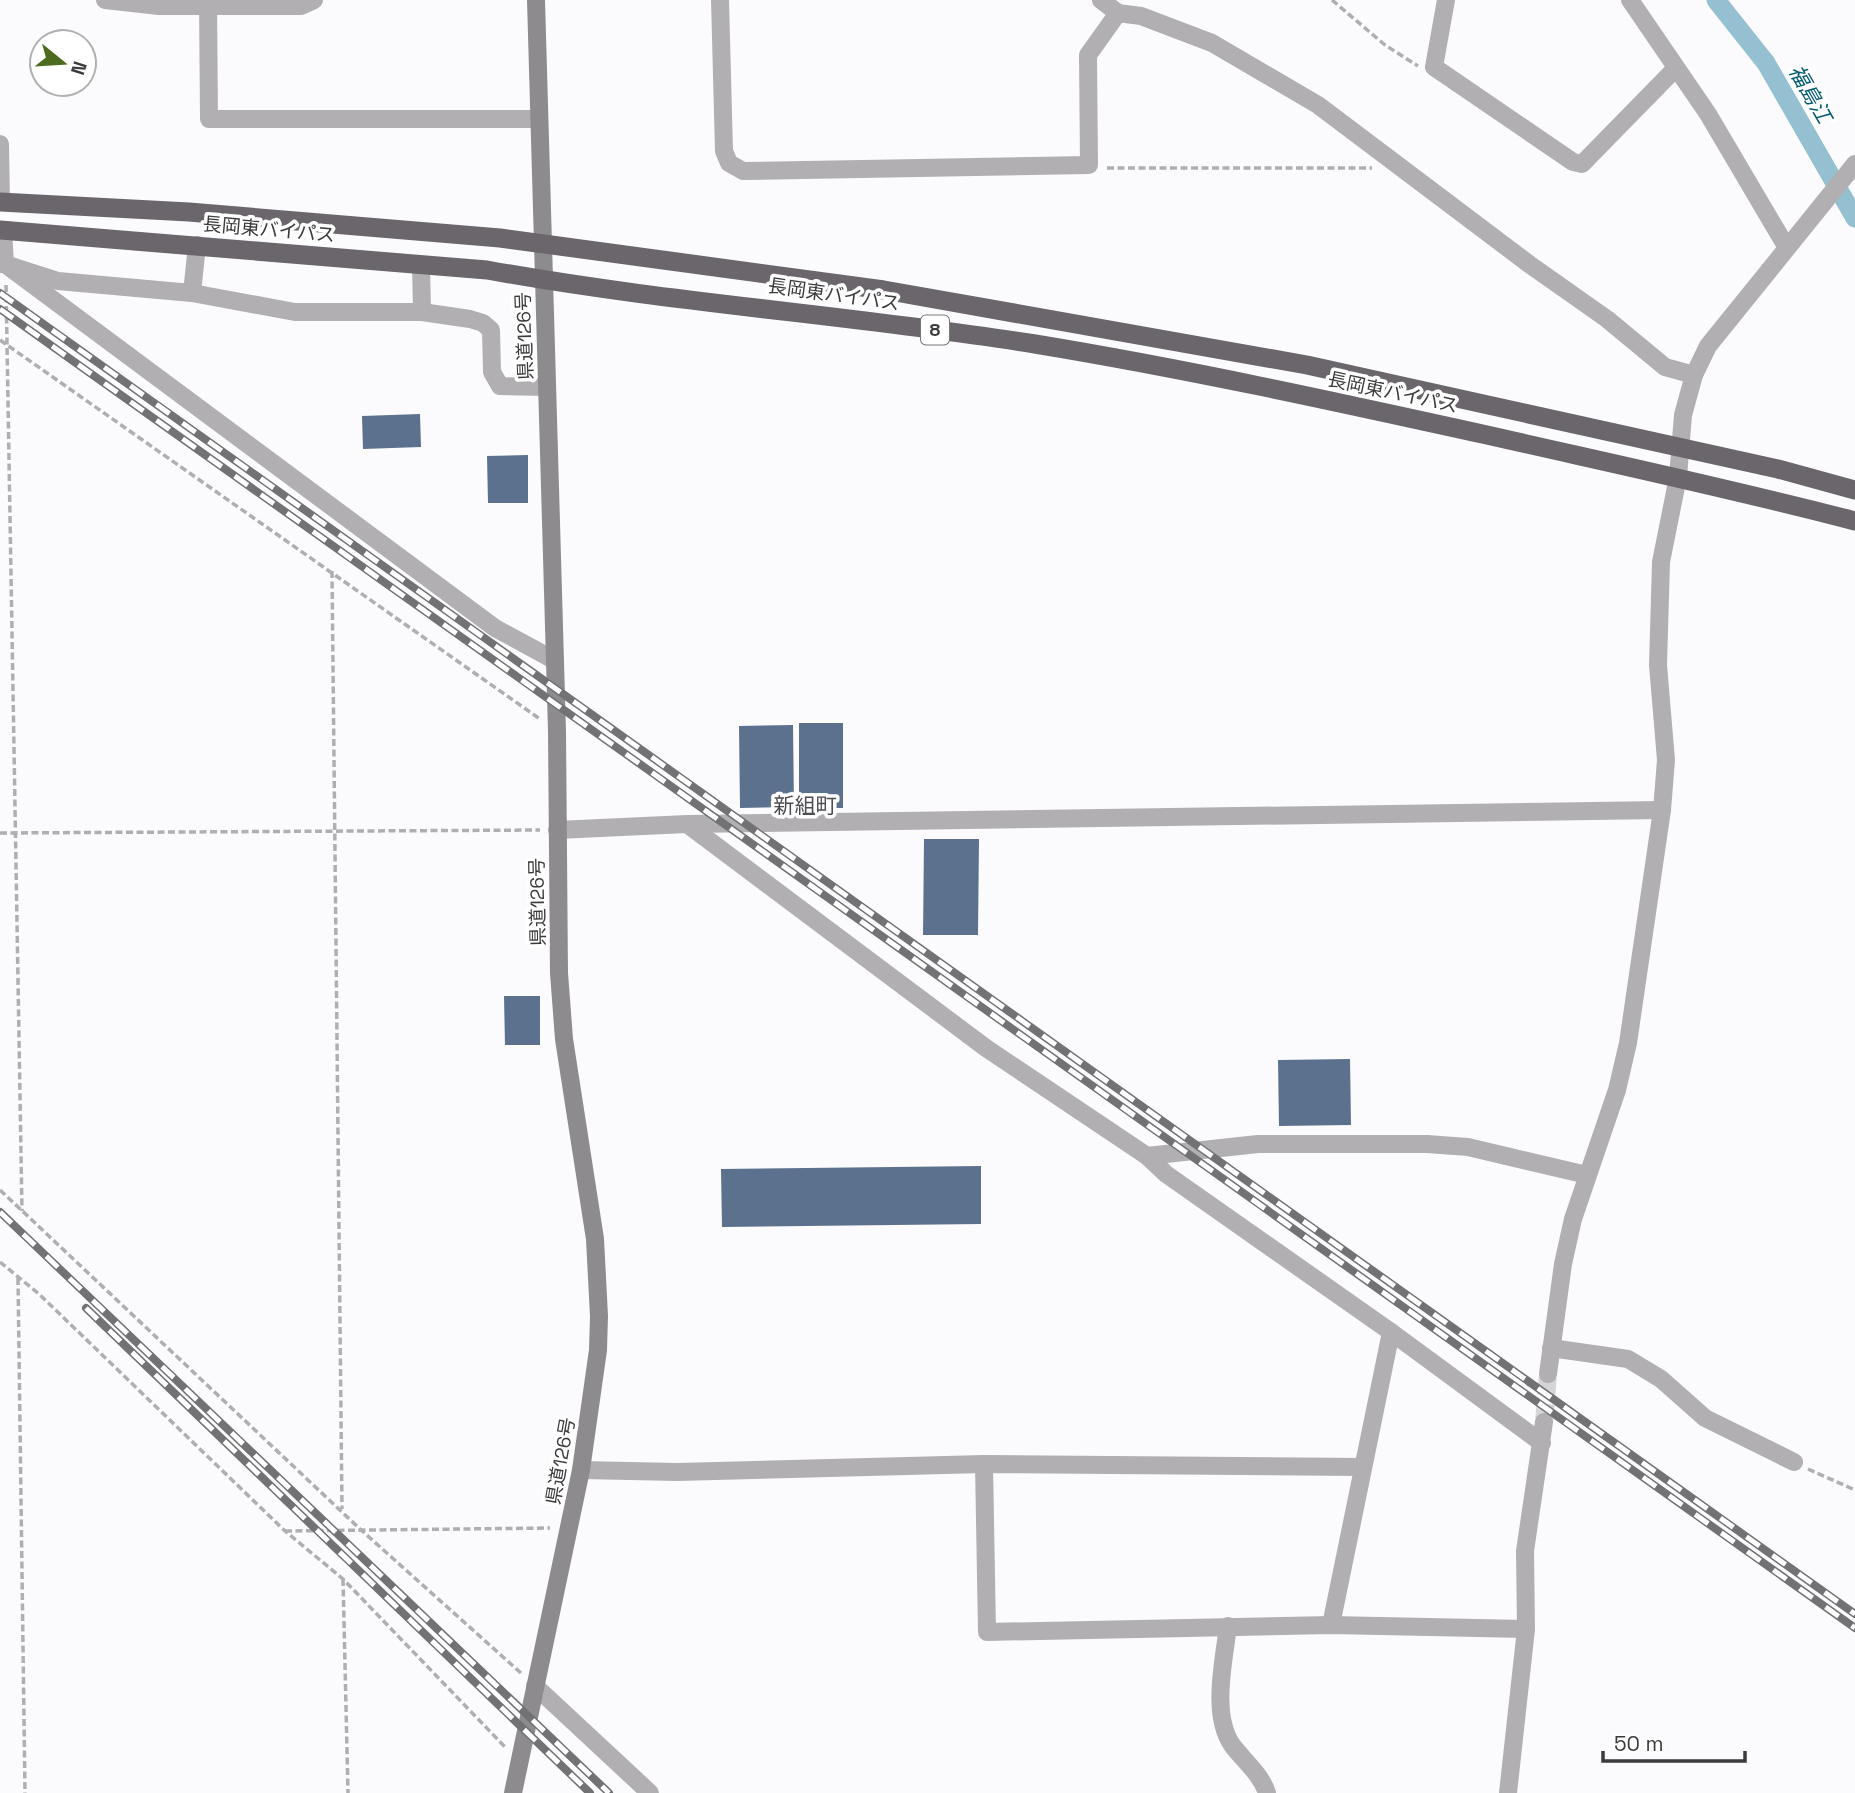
<svg xmlns="http://www.w3.org/2000/svg" width="1855" height="1793" font-family="'Space Grotesk','Noto Sans JP',sans-serif">
  <style>
    .lines { fill: none; stroke-linecap: round; stroke-linejoin: round }
    .canal { stroke: #95c0d1; stroke-width: 19 }
    .building { fill: #5c718e }
    .minor-tunnel { stroke: #d5d5d8; stroke-width: 18; stroke-dasharray: 18 9; stroke-linecap: butt }
    .path { stroke: #afafb2; stroke-width: 3.5; stroke-dasharray: 7 3.5; stroke-linecap: butt }
    .minor { stroke: #b2afb2; stroke-width: 18 }
    .secondary { stroke: #8e8b8f; stroke-width: 18 }
    .trunk { stroke: #6a666b; stroke-width: 19 }
    .rail-casing { stroke: #727275; stroke-width: 8 }
    .rail { stroke: #fff; stroke-width: 5; stroke-dasharray: 16; stroke-linecap: butt }
    .labels { text-anchor: middle; stroke-width: 7; stroke-linejoin: round; paint-order: stroke }
    .shield { fill: #fff; stroke: #767678; stroke-width: 2 }
    .shield-label { font-size: 18px; font-weight: bold; fill: #3b3b3e }
    .street-label { font-size: 19px; fill: #3b3b3e; stroke: #fff }
    .water-label { font-size: 21px; font-style: italic; fill: #005a71; stroke: #fff }
    .neighbourhood-label { font-size: 21px; fill: #4c4c52; stroke: #fff }
  </style>
  <rect width="100%" height="100%" fill="#fbfbfe"/>
  <g class="lines">
    <!-- canal -->
    <path class="canal" d="M 1716,0 L 1766,63 L 1855,218"/>
  </g>
  <!-- building -->
  <g class="building">
    <path d="M 420,414 L 421,447 L 363,449 L 362,416 Z"/>
    <path d="M 528,455 L 528,503 L 488,503 L 487,456 Z"/>
    <rect x="799" y="723" width="44" height="85"/>
    <path d="M 793,725 L 794,807 L 740,808 L 739,726 Z"/>
    <path d="M 924,839 L 979,839 L 978,935 L 923,935 Z"/>
    <path d="M 504,996 L 540,996 L 540,1045 L 505,1045 Z"/>
    <path d="M 1350,1059 L 1351,1125 L 1279,1126 L 1278,1060 Z"/>
    <path d="M 981,1166 L 981,1224 L 722,1227 L 721,1169 Z"/>
  </g>
  <g class="lines">
    <!-- minor-tunnel -->
    <path class="minor-tunnel" d="M 1544,1422 L 1548,1374"/>
    <!-- path -->
    <g class="path">
      <path d="M 1332,0 L 1385,45 L 1418,66"/>
      <path d="M 1107,168 L 1372,168"/>
      <path d="M 6,285 L 22,1211"/>
      <path d="M 0,340 L 540,719"/>
      <path d="M 332,571 L 342,1509"/>
      <path d="M 0,833 L 540,830"/>
      <path d="M 0,1190 L 360,1529 L 522,1674"/>
      <path d="M 0,1262 L 39,1294 L 285,1531 L 343,1579 L 506,1748"/>
      <path d="M 18,1278 L 25,1793"/>
      <path d="M 1808,1469 L 1855,1490"/>
      <path d="M 285,1531 L 550,1528"/>
      <path d="M 343,1579 L 348,1793"/>
    </g>
    <!-- minor -->
    <g class="minor">
      <path d="M 105,0 L 159,6 L 301,6 L 314,0"/>
      <path d="M 208,0 L 209,119 L 538,119"/>
      <path d="M 720,0 L 724,151 L 729,163 L 743,171 L 1089,165 L 1088,55 L 1118,13"/>
      <path d="M 1101,0 L 1118,13 L 1141,16 L 1212,43 L 1318,105 L 1529,264 L 1607,319 L 1665,367 L 1694,375"/>
      <path d="M 1446,0 L 1434,67 L 1573,162 L 1582,164 L 1675,69"/>
      <path d="M 1630,0 L 1708,114 L 1787,248"/>
      <path d="M 0,144 L 1,202"/>
      <path d="M 3,230 L 5,264 L 58,281 L 192,293 L 295,312 L 422,312 L 470,319 L 483,323 L 491,330 L 492,372 L 500,386 L 547,387"/>
      <path d="M 0,264 L 5,264 L 495,628 L 554,660"/>
      <path d="M 421,265 L 422,312"/>
      <path d="M 192,293 L 197,245"/>
      <path d="M 687,824 L 986,1048 L 1147,1156 L 1166,1174 L 1391,1332 L 1542,1443"/>
      <path d="M 557,830 L 687,824 L 1662,810"/>
      <path d="M 1147,1156 L 1258,1144 L 1427,1144 L 1468,1147 L 1587,1175"/>
      <path d="M 1551,1348 L 1628,1359 L 1661,1379 L 1705,1418 L 1794,1462"/>
      <path d="M 1548,1374 L 1563,1264 L 1573,1219 L 1617,1090 L 1628,1043 L 1662,810 L 1666,760 L 1658,665 L 1661,562 L 1678,477 L 1683,415 L 1694,375 L 1708,346 L 1855,164"/>
      <path d="M 984,1464 L 987,1632 L 1331,1625 L 1526,1629"/>
      <path d="M 581,1470 L 677,1472 L 984,1464 L 1363,1467"/>
      <path d="M 1331,1625 L 1391,1332"/>
      <path d="M 1228,1626 C 1224,1661 1211,1714 1232,1745 C 1244,1761 1261,1774 1267,1793"/>
      <path d="M 535,1686 L 650,1793"/>
      <path d="M 1508,1793 L 1526,1629 L 1525,1551 L 1544,1422"/>
    </g>
    <!-- secondary -->
    <path class="secondary" d="M 513,1793 L 581,1470 L 598,1350 L 599,1316 L 595,1239 L 564,1039 L 559,973 L 557,731 L 536,0"/>
    <!-- trunk -->
    <g class="trunk">
      <path d="M 0,202 L 189,212 L 500,238 L 884,290 L 1307,365 L 1778,469 L 1855,490"/>
      <path d="M 0,230 L 487,270 C 668,303 853,315 1035,344 C 1187,369 1337,402 1487,435 C 1610,463 1733,489 1855,521"/>
    </g>
    <defs>
      <g id="rail">
        <path d="M 0,293 L 1855,1614"/>
        <path d="M 0,309 L 1855,1628"/>
        <path d="M 0,1212 L 609,1793"/>
        <path d="M 86,1308 L 590,1793"/>
      </g>
    </defs>
    <!-- rail casing -->
    <use href="#rail" class="rail-casing"/>
    <!-- rail -->
    <use href="#rail" class="rail"/>
  </g>
  <g class="labels">
    <!-- shield labels -->
    <rect class="shield" x="921" y="315.5" width="28" height="29" rx="5"/>
    <g class="shield-label">
      <text x="935" y="336">8</text>
    </g>
    <!-- street labels -->
    <g class="street-label">
      <text transform="translate(269 229) rotate(5)" y="7">長岡東バイパス</text>
      <text transform="translate(834 294) rotate(8)" y="7">長岡東バイパス</text>
      <text transform="translate(524 336) rotate(-92)" y="7">県道126号</text>
      <text transform="translate(1393 392) rotate(12)" y="7">長岡東バイパス</text>
      <text transform="translate(537 902) rotate(-91)" y="7">県道126号</text>
      <text transform="translate(560 1461) rotate(-80)" y="7">県道126号</text>
    </g>
    <!-- water labels -->
    <g class="water-label">
      <text transform="translate(1810 94) rotate(60)" y="7">福島江</text>
    </g>
    <!-- neighbourhood labels -->
    <g class="neighbourhood-label">
      <text x="805" y="813">新組町</text>
    </g>
  </g>
  <!-- north arrow -->
  <g transform="translate(63 63) rotate(108)"><circle r="33" fill="#ffffff" stroke="#b1b1b2" stroke-width="2"/>
  <path d="M0-5L12 26L0 18L-12 26Z" fill="#4d6b1f"/>
  <text y="-10" font-size="19" font-weight="bold" text-anchor="middle" fill="#3b3b3e">N</text>
  </g>
  <!-- scale -->
  <path d="M1603 1751v10h142v-10" fill="none" stroke="#3b3b3e" stroke-width="3.5"/>
  <text x="1614" y="1751" font-size="21" fill="#3b3b3e" stroke="#ffffff" stroke-width="5" paint-order="stroke">50 m</text>
</svg>
